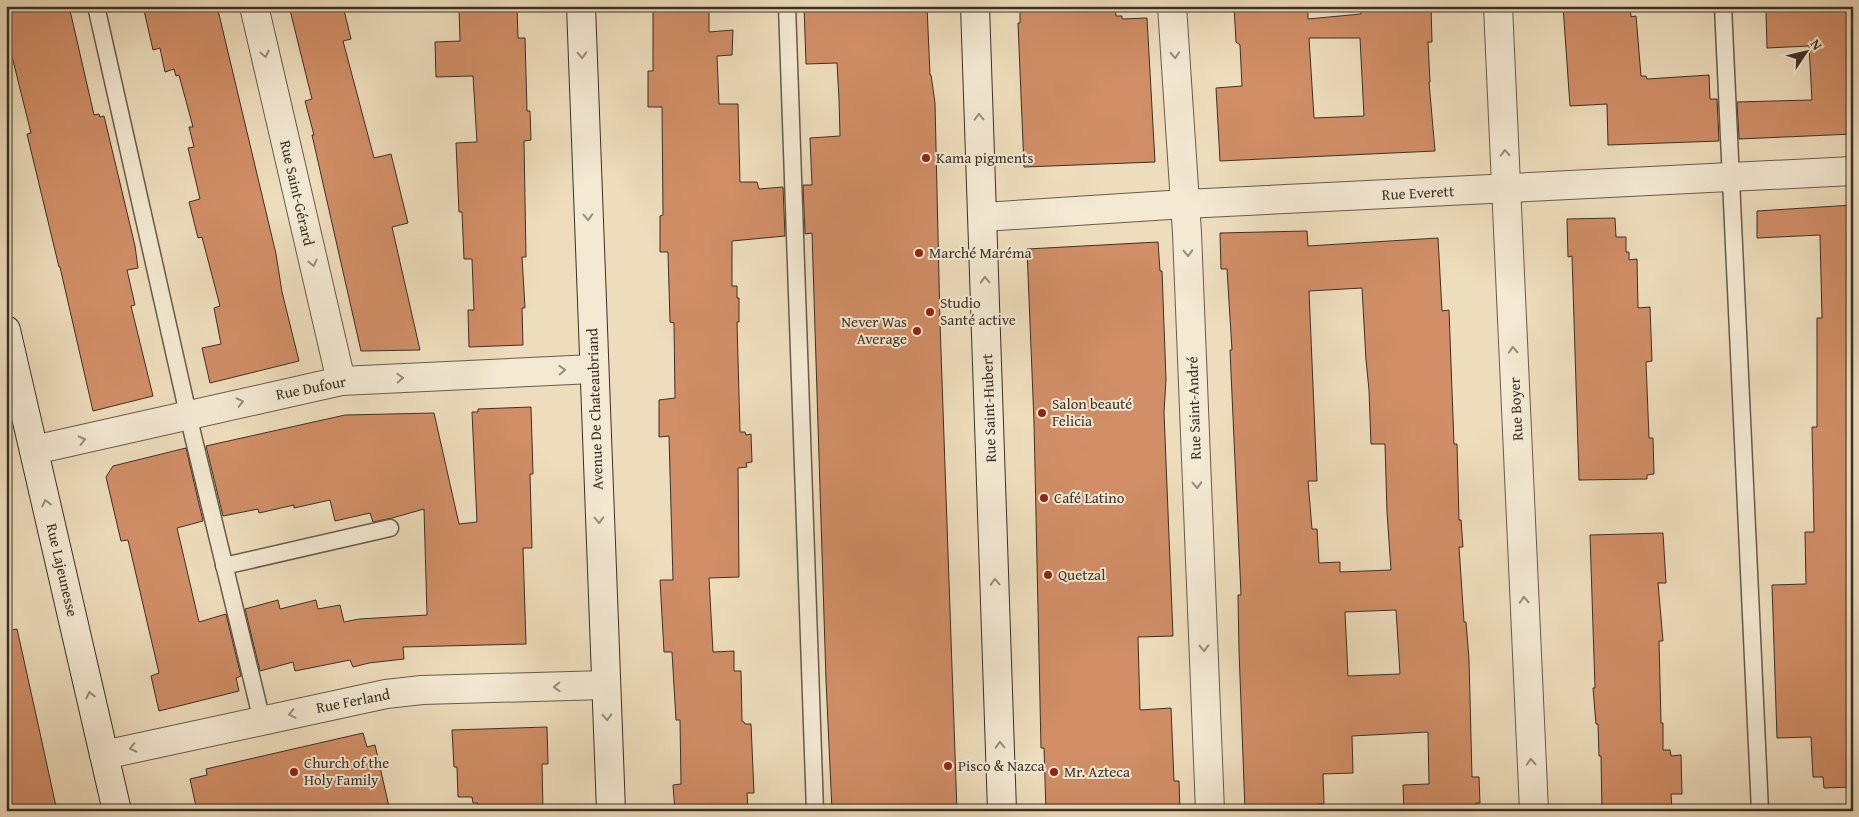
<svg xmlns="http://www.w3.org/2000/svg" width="1859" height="817" font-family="'Gentium Book Plus',serif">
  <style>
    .building { fill: #d18e67; stroke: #3a3027; fill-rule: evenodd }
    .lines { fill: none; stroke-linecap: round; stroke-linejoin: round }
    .lane-casing { stroke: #675b4c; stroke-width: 19 }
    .street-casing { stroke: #675b4c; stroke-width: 30 }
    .secondary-casing { stroke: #3a3027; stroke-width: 30 }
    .lane { stroke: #f4e9d3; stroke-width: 16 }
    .street { stroke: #f4e9d3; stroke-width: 28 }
    .secondary { stroke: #f4e9d3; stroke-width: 28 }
    .oneway { stroke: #978c7d }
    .poi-dot { fill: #8f2418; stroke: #f4e9d3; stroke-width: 2 }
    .labels { text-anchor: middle; stroke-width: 4; stroke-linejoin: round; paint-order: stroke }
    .poi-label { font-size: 15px; fill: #3a3027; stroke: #f4e9d3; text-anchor: start }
    .street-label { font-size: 15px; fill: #3a3027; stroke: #f4e9d3 }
  </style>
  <rect width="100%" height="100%" fill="#eeddbc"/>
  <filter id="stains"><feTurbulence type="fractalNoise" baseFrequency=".004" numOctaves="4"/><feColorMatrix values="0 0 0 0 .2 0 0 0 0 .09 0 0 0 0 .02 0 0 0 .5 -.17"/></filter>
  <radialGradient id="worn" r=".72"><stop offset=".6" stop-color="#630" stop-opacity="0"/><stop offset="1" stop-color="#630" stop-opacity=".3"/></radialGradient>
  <!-- building -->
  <g class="building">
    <path d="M 6,6 L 69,6 L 94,115 L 99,114 L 100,117 L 104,116 L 135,246 L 138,268 L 127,270 L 135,305 L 131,306 L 153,396 L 93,411 L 60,267 L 59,267 L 27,134 L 31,133 L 6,32 Z"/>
    <path d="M 143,6 L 217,6 L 276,254 L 282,292 L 299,361 L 210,383 L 202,348 L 221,344 L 214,308 L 220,306 L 202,237 L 198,238 L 189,202 L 200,199 L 188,148 L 194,147 L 189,127 L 193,127 L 179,75 L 176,76 L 174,69 L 165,72 L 160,48 L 153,50 Z"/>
    <path d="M 289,6 L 343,6 L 351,39 L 343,41 L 374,158 L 391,154 L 408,223 L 392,227 L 420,350 L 361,351 L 312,135 L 314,135 L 305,101 L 312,99 Z"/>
    <path d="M 459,6 L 517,6 L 518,38 L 525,38 L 527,111 L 530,111 L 531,140 L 524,141 L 526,257 L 522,257 L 525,308 L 522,308 L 523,345 L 469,347 L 468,310 L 474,310 L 472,259 L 464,259 L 462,212 L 459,212 L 456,143 L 477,142 L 473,76 L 436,77 L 435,42 L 460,41 Z"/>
    <path d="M 653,6 L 709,6 L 709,32 L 733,30 L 732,55 L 717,56 L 719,104 L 738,104 L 740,182 L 757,182 L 759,189 L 783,187 L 785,236 L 732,241 L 732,286 L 737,286 L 737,298 L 739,298 L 739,322 L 737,322 L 740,432 L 745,432 L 746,435 L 751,434 L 752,462 L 746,463 L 747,467 L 738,468 L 739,577 L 709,578 L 713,652 L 734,651 L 734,671 L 741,671 L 742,721 L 744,722 L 745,724 L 751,724 L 754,793 L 747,793 L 748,810 L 675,811 L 673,785 L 681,784 L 680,720 L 676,720 L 672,652 L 664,652 L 660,580 L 673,580 L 669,436 L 659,437 L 659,400 L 675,398 L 674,323 L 670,322 L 668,252 L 660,252 L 660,216 L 663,215 L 662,107 L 648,107 L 648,71 L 653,71 Z"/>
    <path d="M 804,6 L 927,6 L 930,75 L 931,75 L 935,103 L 940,323 L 957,811 L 832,811 L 826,680 L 812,233 L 805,234 L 803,185 L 812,185 L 810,138 L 840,136 L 839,99 L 837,63 L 806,64 Z"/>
    <path d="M 1020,6 L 1115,6 L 1116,16 L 1122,16 L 1122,19 L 1147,18 L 1155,162 L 1024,167 L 1018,23 L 1020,23 Z"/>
    <path d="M 1234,6 L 1308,6 L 1308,19 L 1361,14 L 1361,10 L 1370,9 L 1370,6 L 1431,6 L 1432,42 L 1428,42 L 1430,82 L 1429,82 L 1435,151 L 1220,161 L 1216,88 L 1242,86 L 1240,45 L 1236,42 ZM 1309,38 L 1360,38 L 1364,116 L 1314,118 Z"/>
    <path d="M 1563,6 L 1630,6 L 1631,17 L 1636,16 L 1641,76 L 1646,76 L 1647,79 L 1709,75 L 1710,99 L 1717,99 L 1719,141 L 1608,145 L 1607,104 L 1570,106 Z"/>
    <path d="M 1824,6 L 1853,6 L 1853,134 L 1739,139 L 1737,102 L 1812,100 L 1809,46 L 1767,48 L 1766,11 L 1821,8 Z"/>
    <path d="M 1853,205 L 1853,787 L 1824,788 L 1823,777 L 1813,777 L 1811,737 L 1777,738 L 1772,585 L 1806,584 L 1805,532 L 1814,532 L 1812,427 L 1817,427 L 1817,318 L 1822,318 L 1820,235 L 1757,238 L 1757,211 Z"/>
    <path d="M 1615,218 L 1616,237 L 1626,237 L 1626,252 L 1629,252 L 1629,260 L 1637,259 L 1638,308 L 1650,307 L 1652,361 L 1646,362 L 1649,438 L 1653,438 L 1654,474 L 1647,475 L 1647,479 L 1579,480 L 1572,256 L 1568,257 L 1567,219 Z"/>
    <path d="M 1307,231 L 1308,246 L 1438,238 L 1442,311 L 1449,310 L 1454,444 L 1457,444 L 1459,520 L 1461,520 L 1463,547 L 1459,547 L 1464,622 L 1466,622 L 1469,659 L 1472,777 L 1479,777 L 1480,803 L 1476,803 L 1476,811 L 1404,811 L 1403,785 L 1429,784 L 1428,732 L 1352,736 L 1353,773 L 1323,774 L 1324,804 L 1318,804 L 1318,810 L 1245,811 L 1239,650 L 1238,595 L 1241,595 L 1230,350 L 1232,350 L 1227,269 L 1221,269 L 1220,233 ZM 1362,288 L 1366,360 L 1369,390 L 1371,444 L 1385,444 L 1387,512 L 1391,570 L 1340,572 L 1340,562 L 1319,563 L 1317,529 L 1312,529 L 1308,481 L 1317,481 L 1309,291 ZM 1396,610 L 1400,674 L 1348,676 L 1345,612 Z"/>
    <path d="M 1158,242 L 1160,271 L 1162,271 L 1166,380 L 1164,412 L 1173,636 L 1138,637 L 1140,710 L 1171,708 L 1174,781 L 1179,781 L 1180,811 L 1046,811 L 1044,748 L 1041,748 L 1034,422 L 1027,249 Z"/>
    <path d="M 531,407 L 533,474 L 530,474 L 532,548 L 523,548 L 526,644 L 403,647 L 404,659 L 369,663 L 353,667 L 350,660 L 295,671 L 293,662 L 260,671 L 245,609 L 278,600 L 280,609 L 316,600 L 318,609 L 340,605 L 344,622 L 359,619 L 427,615 L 424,509 L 392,518 L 373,522 L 370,513 L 335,521 L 330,500 L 294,508 L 294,505 L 259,513 L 258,509 L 223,516 L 206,446 L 345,415 L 434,413 L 459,524 L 477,522 L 472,412 L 478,412 L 478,409 Z"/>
    <path d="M 186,448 L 203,521 L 177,528 L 199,622 L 226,614 L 241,676 L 236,678 L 239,691 L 159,711 L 151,676 L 159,673 L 128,540 L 121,541 L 106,477 L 113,466 Z"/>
    <path d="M 1663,533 L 1666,583 L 1658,583 L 1663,641 L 1659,641 L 1661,723 L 1663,723 L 1663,750 L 1670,750 L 1671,756 L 1681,755 L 1682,794 L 1671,794 L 1672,811 L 1602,811 L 1601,756 L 1599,756 L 1598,724 L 1596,724 L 1593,688 L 1595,688 L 1590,535 Z"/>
    <path d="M 17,629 L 38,724 L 57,811 L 6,811 L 6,631 Z"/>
    <path d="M 547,727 L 548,764 L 542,764 L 543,811 L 478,811 L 478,803 L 473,803 L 472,797 L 458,797 L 457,767 L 454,767 L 452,730 Z"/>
    <path d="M 363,733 L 367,747 L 375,745 L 390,811 L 197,811 L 190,779 L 207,775 L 206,769 Z"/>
  </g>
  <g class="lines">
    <defs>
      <g id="lane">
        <path d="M 96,6 L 193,436 L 262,721"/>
        <path d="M 787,6 L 815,811"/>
        <path d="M 1723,6 L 1760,811"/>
        <path d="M 224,566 L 390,528"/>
      </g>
      <g id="street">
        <path d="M 254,6 L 341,381"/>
        <path d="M 1172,6 L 1187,233 L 1210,811"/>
        <path d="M 1498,6 L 1534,811"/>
        <path d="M 983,217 L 1185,204 L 1853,171"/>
        <path d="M 34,450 L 341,381 L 593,369"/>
        <path d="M 104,755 L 386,694 L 422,690 L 606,685"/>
      </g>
      <g id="secondary">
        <path d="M 581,6 L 611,811"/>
        <path d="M 975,6 L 1002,811"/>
        <path d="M 6,330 L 117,811"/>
      </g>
    </defs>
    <!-- lane casing -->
    <use href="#lane" class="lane-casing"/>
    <!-- street casing -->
    <use href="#street" class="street-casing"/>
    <!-- secondary casing -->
    <use href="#secondary" class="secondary-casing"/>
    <!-- lane -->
    <use href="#lane" class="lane"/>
    <!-- street -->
    <use href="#street" class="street"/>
    <!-- secondary -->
    <use href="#secondary" class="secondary"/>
  </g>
  <!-- one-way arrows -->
  <defs><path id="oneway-chevron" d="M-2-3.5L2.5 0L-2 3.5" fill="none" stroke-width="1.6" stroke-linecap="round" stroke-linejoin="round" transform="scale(1.25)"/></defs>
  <g class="oneway">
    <use href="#oneway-chevron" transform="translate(265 54) rotate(77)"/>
    <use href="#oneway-chevron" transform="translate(582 55) rotate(88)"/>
    <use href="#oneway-chevron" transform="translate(1175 55) rotate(87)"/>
    <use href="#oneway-chevron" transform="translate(979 117) rotate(-92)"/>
    <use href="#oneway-chevron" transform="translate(1505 153) rotate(-93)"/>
    <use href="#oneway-chevron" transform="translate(588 217) rotate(88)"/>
    <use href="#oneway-chevron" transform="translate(1188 253) rotate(88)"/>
    <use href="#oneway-chevron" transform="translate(313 263) rotate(77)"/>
    <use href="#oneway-chevron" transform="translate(985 280) rotate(-92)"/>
    <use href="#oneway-chevron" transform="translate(1513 350) rotate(-93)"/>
    <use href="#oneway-chevron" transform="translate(562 370) rotate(-3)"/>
    <use href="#oneway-chevron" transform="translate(400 378) rotate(-3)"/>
    <use href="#oneway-chevron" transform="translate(240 402) rotate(-13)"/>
    <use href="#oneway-chevron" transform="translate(82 440) rotate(-14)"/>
    <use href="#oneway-chevron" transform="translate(1197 485) rotate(88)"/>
    <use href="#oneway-chevron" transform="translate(46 503) rotate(-103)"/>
    <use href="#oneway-chevron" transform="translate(599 520) rotate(88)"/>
    <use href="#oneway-chevron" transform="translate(995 582) rotate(-92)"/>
    <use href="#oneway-chevron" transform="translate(1524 600) rotate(-93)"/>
    <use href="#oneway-chevron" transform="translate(1204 648) rotate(88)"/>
    <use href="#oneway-chevron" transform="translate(557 687) rotate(178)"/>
    <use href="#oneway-chevron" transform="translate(90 695) rotate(-103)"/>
    <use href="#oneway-chevron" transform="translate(292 714) rotate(167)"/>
    <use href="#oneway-chevron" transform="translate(607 717) rotate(88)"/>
    <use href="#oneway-chevron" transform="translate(1000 745) rotate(-92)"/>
    <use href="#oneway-chevron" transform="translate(133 748) rotate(167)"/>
    <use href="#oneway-chevron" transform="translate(1531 762) rotate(-93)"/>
  </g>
  <!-- markers -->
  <g class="poi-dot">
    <circle cx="926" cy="158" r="5"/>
    <circle cx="919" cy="253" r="5"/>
    <circle cx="930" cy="312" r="5"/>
    <circle cx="917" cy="331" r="5"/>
    <circle cx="1042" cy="413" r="5"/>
    <circle cx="1044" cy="498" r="5"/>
    <circle cx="1048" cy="575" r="5"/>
    <circle cx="948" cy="766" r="5"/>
    <circle cx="294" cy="772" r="5"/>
    <circle cx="1054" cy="772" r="5"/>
  </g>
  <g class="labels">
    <!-- poi labels -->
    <g class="poi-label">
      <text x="936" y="163">Kama pigments</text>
      <text x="929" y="258">Marché Maréma</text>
      <text x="940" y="308">Studio<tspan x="940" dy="17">Santé active</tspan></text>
      <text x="907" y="327" text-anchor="end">Never Was<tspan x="907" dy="17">Average</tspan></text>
      <text x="1052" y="409">Salon beauté<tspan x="1052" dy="17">Felicia</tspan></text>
      <text x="1054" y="503">Café Latino</text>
      <text x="1058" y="580">Quetzal</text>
      <text x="304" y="768">Church of the<tspan x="304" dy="17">Holy Family</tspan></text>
      <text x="958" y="771">Pisco &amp; Nazca</text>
      <text x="1064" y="777">Mr. Azteca</text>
    </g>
    <!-- street labels -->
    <g class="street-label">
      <text transform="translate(297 193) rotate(77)" y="5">Rue Saint-Gérard</text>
      <text transform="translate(1418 193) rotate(-3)" y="5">Rue Everett</text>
      <text transform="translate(311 388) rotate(-11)" y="5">Rue Dufour</text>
      <text transform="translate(989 408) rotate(-92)" y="5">Rue Saint-Hubert</text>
      <text transform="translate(1194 408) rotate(-92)" y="5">Rue Saint-André</text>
      <text transform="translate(595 409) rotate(-92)" y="5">Avenue De Chateaubriand</text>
      <text transform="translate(1516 409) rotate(-93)" y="5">Rue Boyer</text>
      <text transform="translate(62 570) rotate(77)" y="5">Rue Lajeunesse</text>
      <text transform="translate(353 701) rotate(-11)" y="5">Rue Ferland</text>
    </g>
  </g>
  <!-- margin -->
  <rect width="1859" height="817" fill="none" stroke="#eeddbc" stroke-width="25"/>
  <rect x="8" y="8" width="1844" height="802" fill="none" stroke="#3a3027" stroke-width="2.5"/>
  <rect x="12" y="12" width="1834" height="792" fill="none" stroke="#3a3027"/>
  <!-- north arrow -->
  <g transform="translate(1806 52) rotate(55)" stroke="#f4e9d3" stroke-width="4" paint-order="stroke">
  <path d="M0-4L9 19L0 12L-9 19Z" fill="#3a3027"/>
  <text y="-8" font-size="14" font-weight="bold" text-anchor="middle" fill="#3a3027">N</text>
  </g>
  <rect width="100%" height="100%" filter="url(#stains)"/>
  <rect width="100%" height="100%" fill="url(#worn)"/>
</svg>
